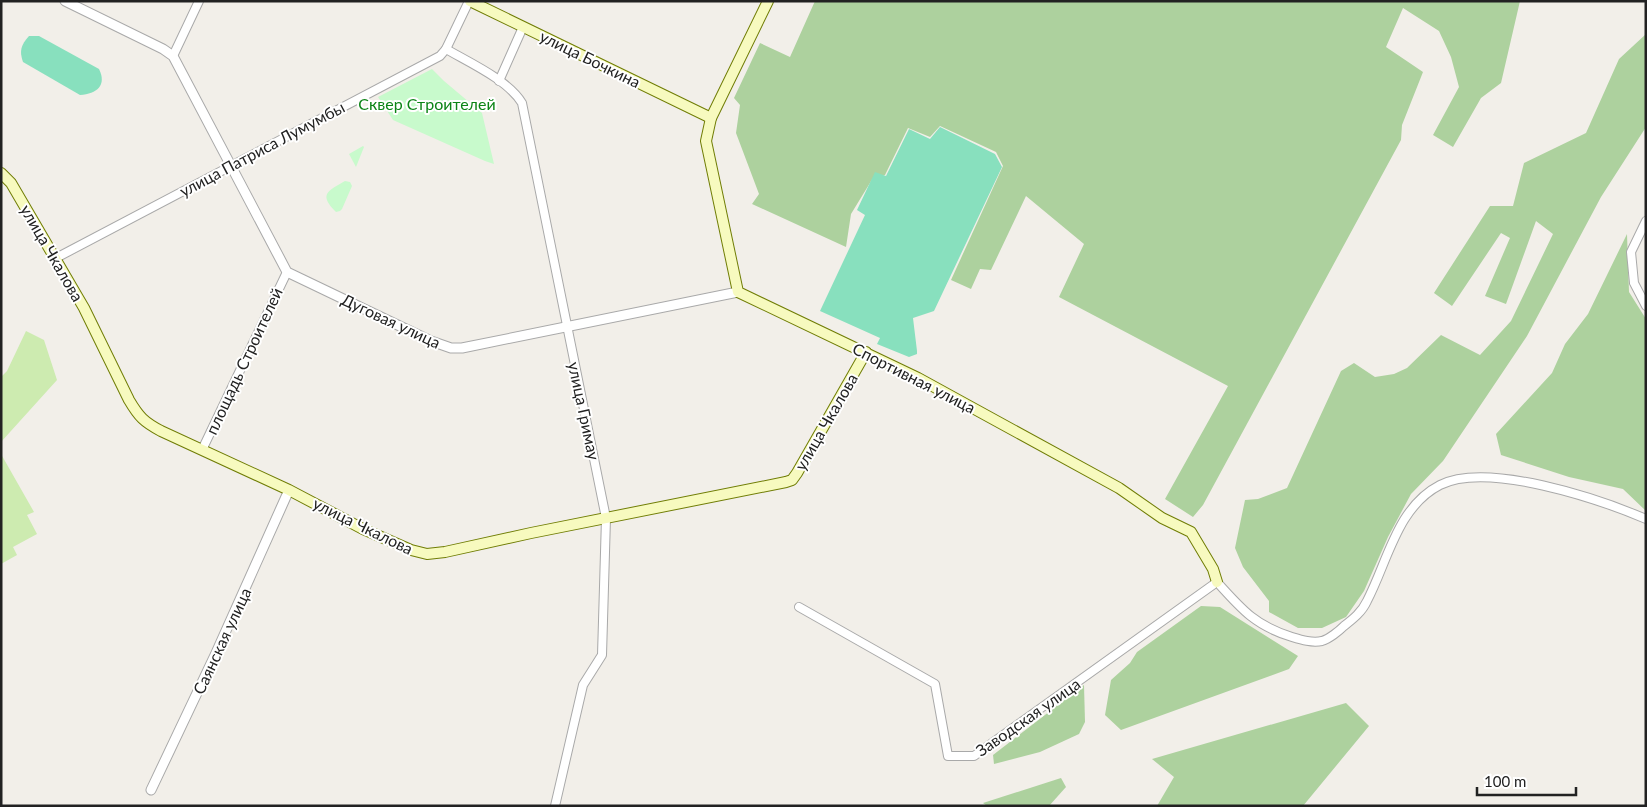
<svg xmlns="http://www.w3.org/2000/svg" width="1647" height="807" font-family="Lato,sans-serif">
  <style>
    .grass { fill: #cdebb0 }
    .forest { fill: #add19e }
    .park { fill: #c8facc }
    .pitch { fill: #88e0be }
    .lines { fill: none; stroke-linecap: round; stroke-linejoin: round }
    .minor-casing { stroke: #a9a9a9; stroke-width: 10 }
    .tertiary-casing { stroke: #a9a9a9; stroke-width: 11 }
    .secondary-casing { stroke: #707d05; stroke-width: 12 }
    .minor { stroke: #fff; stroke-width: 8 }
    .tertiary { stroke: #fff; stroke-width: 9 }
    .secondary { stroke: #f7fabf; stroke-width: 10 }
    .labels { text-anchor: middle; stroke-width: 4; stroke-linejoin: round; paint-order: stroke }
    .street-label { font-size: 16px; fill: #222; stroke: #fff }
    .park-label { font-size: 16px; fill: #0c8416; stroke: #fff }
  </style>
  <rect width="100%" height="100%" fill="#f2efe9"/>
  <!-- grass -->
  <g class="grass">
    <path d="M 26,331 L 44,340 L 57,380 L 1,442 L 1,377 L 7,371 Z"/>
    <path d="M 1,454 L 34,512 L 27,515 L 37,534 L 13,547 L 17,555 L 1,564 Z"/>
  </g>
  <!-- forest -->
  <g class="forest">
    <path d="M 815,1 L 1520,1 L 1501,83 L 1481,98 L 1453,147 L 1433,135 L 1459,87 L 1451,57 L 1439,31 L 1403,8 L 1386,47 L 1423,72 L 1402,125 L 1401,140 L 1203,505 L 1193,517 L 1165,499 L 1228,386 L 1059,297 L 1084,244 L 1026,196 L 991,270 L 980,269 L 971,289 L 951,280 L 1003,166 L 996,152 L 940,126 L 930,137 L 908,128 L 885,175 L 873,178 L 851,214 L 846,247 L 752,204 L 759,194 L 736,133 L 740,105 L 734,98 L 760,43 L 790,57 Z"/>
    <path d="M 1646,34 L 1646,127 L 1601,197 L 1527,336 L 1443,461 L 1411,494 L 1388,537 L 1364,591 L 1346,617 L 1322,628 L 1298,628 L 1269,612 L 1269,601 L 1243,567 L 1235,548 L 1245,500 L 1258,499 L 1287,488 L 1341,371 L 1354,363 L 1375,377 L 1394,374 L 1407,368 L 1441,335 L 1480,355 L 1511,321 L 1553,234 L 1536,221 L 1506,304 L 1485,296 L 1510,238 L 1501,233 L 1452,306 L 1434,293 L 1490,206 L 1513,206 L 1524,163 L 1586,133 L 1619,59 Z"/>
    <path d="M 1627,234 L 1629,292 L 1646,319 L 1646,511 L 1623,489 L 1569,477 L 1501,455 L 1496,434 L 1552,373 L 1565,344 L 1588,314 Z"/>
    <path d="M 1201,606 L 1220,607 L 1298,656 L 1289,669 L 1121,730 L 1105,715 L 1111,680 L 1130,663 L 1137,652 Z"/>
    <path d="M 1084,685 L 1085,722 L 1079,734 L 1040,752 L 994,764 L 993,755 Z"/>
    <path d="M 1346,703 L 1369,726 L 1303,806 L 1157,806 L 1174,777 L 1152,759 Z"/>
    <path d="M 1061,778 L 1066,787 L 1049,806 L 987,806 L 983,803 Z"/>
  </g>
  <!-- park -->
  <g class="park">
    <path d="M 432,69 L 444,81 L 482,113 L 494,164 L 485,161 L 393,120 L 378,97 Z"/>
    <path d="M 363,146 L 364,147 L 356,167 L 349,154 Z"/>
    <path d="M 345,181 L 350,182 L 352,186 L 342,209 L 340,211 L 336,212 C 318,194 328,191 345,181 Z"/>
  </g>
  <!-- pitch -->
  <g class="pitch">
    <path d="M 29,36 L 39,36 L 99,69 C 107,85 97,94 80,95 L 23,62 C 19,51 21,45 29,36 Z"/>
    <path d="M 940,127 L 995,154 L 1002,167 L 934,311 L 913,318 L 917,351 L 917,354 L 909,357 L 877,344 L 880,338 L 820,311 L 865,215 L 857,210 L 875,172 L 886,176 L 909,129 L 930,139 Z"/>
  </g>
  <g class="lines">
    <defs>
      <g id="minor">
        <path d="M 446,49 C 470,63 508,80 522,103 L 606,518 L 602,655 L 583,685 L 555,806"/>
        <path d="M 173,56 L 199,1"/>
        <path d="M 499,81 L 523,27"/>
        <path d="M 1646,221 L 1631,252 L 1634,283 L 1646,306"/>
        <path d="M 56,258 L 440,56 L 446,49 L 469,1"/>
        <path d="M 202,450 L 287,272"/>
        <path d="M 799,607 L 935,684 L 948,756 L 974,756 L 1217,582 C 1242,610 1256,626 1292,637 C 1302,640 1312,643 1322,641 C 1329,639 1339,631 1344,626 C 1353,619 1362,612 1367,601 C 1388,561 1397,507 1440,485 C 1487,461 1599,499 1646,519"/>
      </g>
      <g id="tertiary">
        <path d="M 65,1 L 163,49 L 173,56 L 287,272 L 431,341 L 451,348 L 462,348 L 738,292"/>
        <path d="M 151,790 L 216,653 L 289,490"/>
      </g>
      <g id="secondary">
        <path d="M 470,1 L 711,118"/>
        <path d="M 768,1 L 711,118 L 706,141 L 738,292 L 918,378 L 1119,488 L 1162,518 L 1191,532 L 1213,569 L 1217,582"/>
        <path d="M 1,173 L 11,183 L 84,308 L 129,400 C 139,417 144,422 161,431 L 289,490 L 363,529 L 411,550 L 427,554 L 445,552 L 531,533 L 786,482 L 792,480 L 797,473 L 866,352"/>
      </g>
    </defs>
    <!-- minor casing -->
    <use href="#minor" class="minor-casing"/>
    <!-- tertiary casing -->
    <use href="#tertiary" class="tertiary-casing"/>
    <!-- secondary casing -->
    <use href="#secondary" class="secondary-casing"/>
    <!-- minor -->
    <use href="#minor" class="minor"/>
    <!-- tertiary -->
    <use href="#tertiary" class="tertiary"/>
    <!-- secondary -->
    <use href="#secondary" class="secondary"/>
  </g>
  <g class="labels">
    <!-- street labels -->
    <g class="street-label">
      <text transform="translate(590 59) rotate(26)" y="6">улица Бочкина</text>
      <text transform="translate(262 149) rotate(-28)" y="6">улица Патриса Лумумбы</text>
      <text transform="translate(52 253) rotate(60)" y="6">улица Чкалова</text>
      <text transform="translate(391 321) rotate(25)" y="6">Дуговая улица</text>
      <text transform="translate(244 361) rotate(-65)" y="6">площадь Строителей</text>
      <text transform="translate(914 378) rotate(27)" y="6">Спортивная улица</text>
      <text transform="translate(584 411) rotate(78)" y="6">улица Гримау</text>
      <text transform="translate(826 422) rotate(-60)" y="6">улица Чкалова</text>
      <text transform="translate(363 526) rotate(26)" y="6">улица Чкалова</text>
      <text transform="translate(222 641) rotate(-65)" y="6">Саянская улица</text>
      <text transform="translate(1028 717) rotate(-35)" y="6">Заводская улица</text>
    </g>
    <!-- park labels -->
    <g class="park-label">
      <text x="427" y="110">Сквер Строителей</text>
    </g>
  </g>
  <!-- border -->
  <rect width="1647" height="807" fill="none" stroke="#222222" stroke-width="5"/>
  <!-- scale -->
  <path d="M1477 787v8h99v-8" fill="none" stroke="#222222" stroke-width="2.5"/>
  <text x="1484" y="787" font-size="15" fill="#222222" stroke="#ffffff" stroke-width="4" paint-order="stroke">100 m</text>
</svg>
